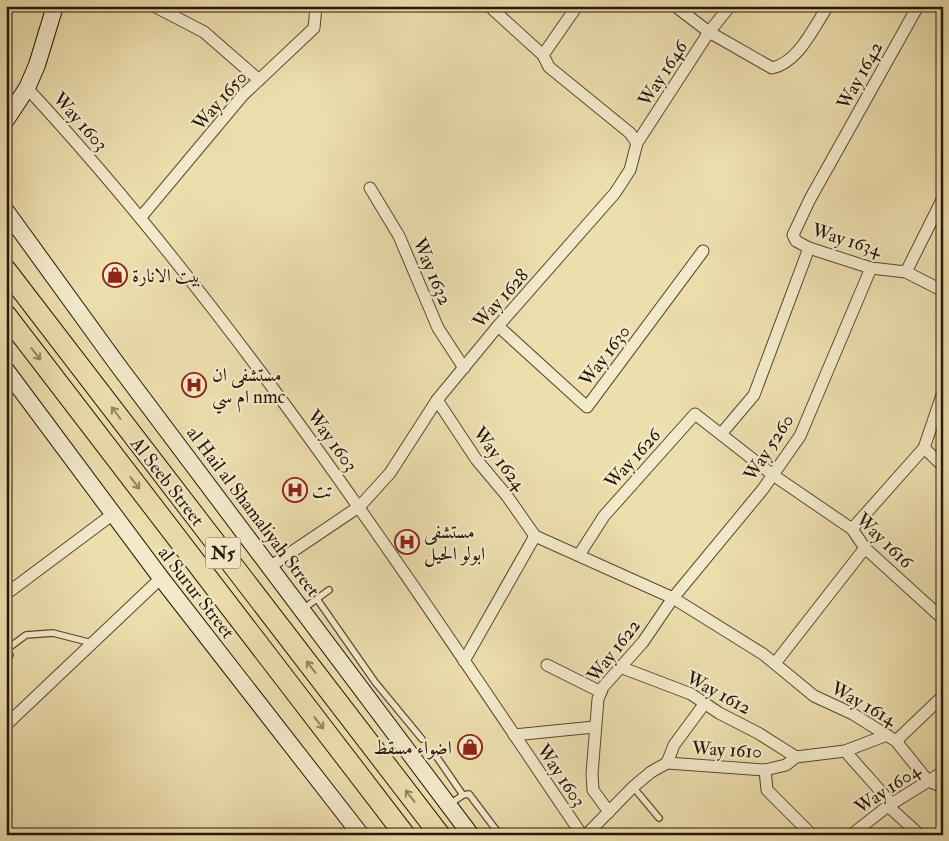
<svg xmlns="http://www.w3.org/2000/svg" width="949" height="841" font-family="'IM FELL Double Pica',Amiri,serif">
  <style>
    .lines { fill: none; stroke-linecap: round; stroke-linejoin: round }
    .lane-casing { stroke: #584831; stroke-width: 8 }
    .street-casing { stroke: #584831; stroke-width: 13 }
    .secondary-casing { stroke: #261607; stroke-width: 18 }
    .highway-casing { stroke: #261607; stroke-width: 22 }
    .lane { stroke: #f3eaca; stroke-width: 5.5 }
    .street { stroke: #f3eaca; stroke-width: 11 }
    .secondary { stroke: #f3eaca; stroke-width: 16 }
    .highway { stroke: #eddeae; stroke-width: 20 }
    .oneway { stroke: #938463 }
    .labels { text-anchor: middle; stroke-width: 4.5; stroke-linejoin: round; paint-order: stroke }
    .shield { fill: #f3eaca; stroke: #645642; stroke-width: 1 }
    .shield-label { font-size: 18px; font-weight: bold; fill: #261607 }
    .street-label { font-size: 19px; fill: #261607; stroke: #f3eaca }
    .poi-label { font-size: 19px; fill: #261607; stroke: #f3eaca; text-anchor: start }
  </style>
  <rect width="100%" height="100%" fill="#eddeae"/>
  <filter id="stains"><feTurbulence type="fractalNoise" baseFrequency=".004" numOctaves="4"/><feColorMatrix values="0 0 0 0 .2 0 0 0 0 .09 0 0 0 0 .02 0 0 0 .5 -.17"/></filter>
  <radialGradient id="worn" r=".72"><stop offset=".6" stop-color="#630" stop-opacity="0"/><stop offset="1" stop-color="#630" stop-opacity=".3"/></radialGradient>
  <g class="lines">
    <defs>
      <g id="lane">
        <path d="M 317,599 L 375,682 L 422,739"/>
        <path d="M 303,609 L 329,590"/>
        <path d="M 6,648 L 10,655 L 6,662"/>
        <path d="M 7,649 L 26,635 L 53,633 L 92,643"/>
        <path d="M 434,753 L 463,795"/>
        <path d="M 633,787 L 659,818"/>
        <path d="M 450,804 L 463,795 L 469,794 L 500,835"/>
      </g>
      <g id="street">
        <path d="M 154,6 L 204,32 L 259,80"/>
        <path d="M 489,6 L 543,55"/>
        <path d="M 675,6 L 709,32 L 772,68 C 799,62 813,28 828,6"/>
        <path d="M 918,6 L 810,199 L 793,235 L 796,241 L 809,248 L 871,268 L 906,272 L 943,291"/>
        <path d="M 27,88 C 238,316 408,578 582,835"/>
        <path d="M 637,143 L 709,32 L 730,6"/>
        <path d="M 370,188 L 399,236 L 438,328 L 464,368"/>
        <path d="M 141,217 L 243,95 L 314,28 L 316,6"/>
        <path d="M 906,272 L 943,198"/>
        <path d="M 498,326 L 587,407 L 703,251"/>
        <path d="M 437,400 L 476,459 L 507,496 L 535,536 L 673,598 L 763,654 L 814,696 L 853,714 L 896,741 L 928,781 L 943,787"/>
        <path d="M 721,434 L 754,395 L 809,248"/>
        <path d="M 924,448 L 943,466"/>
        <path d="M 852,529 L 924,448 L 943,392"/>
        <path d="M 579,555 L 604,516 L 695,414 L 773,475 L 852,529 L 865,548 L 943,619"/>
        <path d="M 271,566 L 360,506 L 390,473 L 437,400 L 498,326 L 615,193 L 630,170 L 637,143 L 630,133 L 549,67 L 543,55 L 577,6"/>
        <path d="M 6,594 L 113,514"/>
        <path d="M 464,661 L 535,536"/>
        <path d="M 776,662 L 865,548"/>
        <path d="M 547,665 L 601,692"/>
        <path d="M 620,667 L 691,694 L 719,713 L 758,733 L 796,757"/>
        <path d="M 6,725 L 161,578"/>
        <path d="M 514,735 L 594,727"/>
        <path d="M 896,741 L 943,696"/>
        <path d="M 845,751 L 892,804"/>
        <path d="M 667,763 L 674,745 L 705,703"/>
        <path d="M 765,770 L 767,790 L 812,835"/>
        <path d="M 888,806 L 920,835"/>
        <path d="M 609,812 L 593,790 L 592,774 L 598,699 L 603,687 L 643,642 L 673,598 L 763,489 L 800,436 L 871,268"/>
        <path d="M 586,835 L 633,787 L 651,772 L 667,763 L 765,770 L 786,765 L 796,757 L 845,751 L 887,735"/>
        <path d="M 851,835 L 888,806 L 943,772"/>
      </g>
      <g id="secondary">
        <path d="M 6,120 L 27,88 L 37,65 L 55,6"/>
        <path d="M 6,211 L 117,364 L 471,835"/>
        <path d="M 6,370 L 161,578 L 361,835"/>
      </g>
      <g id="highway">
        <path d="M 6,270 L 440,835"/>
        <path d="M 6,315 L 405,835"/>
      </g>
    </defs>
    <!-- lane casing -->
    <use href="#lane" class="lane-casing"/>
    <!-- street casing -->
    <use href="#street" class="street-casing"/>
    <!-- secondary casing -->
    <use href="#secondary" class="secondary-casing"/>
    <!-- highway casing -->
    <use href="#highway" class="highway-casing"/>
    <!-- lane -->
    <use href="#lane" class="lane"/>
    <!-- street -->
    <use href="#street" class="street"/>
    <!-- secondary -->
    <use href="#secondary" class="secondary"/>
    <!-- highway -->
    <use href="#highway" class="highway"/>
  </g>
  <!-- one-way arrows -->
  <defs><path id="oneway-shaft" d="M-6 0H5M1.5-3L5.5 0L1.5 3" fill="none" stroke-width="1.6" stroke-linecap="round" stroke-linejoin="round" transform="scale(1.25)"/></defs>
  <g class="oneway">
    <use href="#oneway-shaft" transform="translate(36 354) rotate(52)"/>
    <use href="#oneway-shaft" transform="translate(116 413) rotate(-127)"/>
    <use href="#oneway-shaft" transform="translate(135 483) rotate(52)"/>
    <use href="#oneway-shaft" transform="translate(311 667) rotate(-128)"/>
    <use href="#oneway-shaft" transform="translate(319 723) rotate(52)"/>
    <use href="#oneway-shaft" transform="translate(410 796) rotate(-128)"/>
  </g>
  <!-- icons -->
  <defs>
    <symbol id="shop-ring" viewBox="-11 -11 22 22"><circle r="9.5" fill="#f3eaca" stroke="#8f2418" stroke-width="1.5"/><path d="M-5-2.5h2.3a2.7 3.5 0 0 1 5.4 0H5L5.5 6h-11ZM-1.5-2.5h3a1.5 2.3 0 0 0-3 0Z" fill="#8f2418"/></symbol>
    <symbol id="hospital-ring" viewBox="-11 -11 22 22"><circle r="9.5" fill="#f3eaca" stroke="#8f2418" stroke-width="1.5"/><path d="M-5-5h3v3.5h4V-5h3V5h-3V1.5h-4V5h-3Z" fill="#8f2418"/></symbol>
  </defs>
  <g fill-rule="evenodd">
    <use href="#shop-ring" x="101" y="261" width="28" height="28"/>
    <use href="#hospital-ring" x="180" y="371" width="28" height="28"/>
    <use href="#hospital-ring" x="281" y="476" width="28" height="28"/>
    <use href="#hospital-ring" x="393" y="528" width="28" height="28"/>
    <use href="#shop-ring" x="456" y="733" width="28" height="28"/>
  </g>
  <g class="labels">
    <!-- shield labels -->
    <rect class="shield" x="205.5" y="537.5" width="35" height="31" rx="4"/>
    <g class="shield-label">
      <text x="223" y="559">N5</text>
    </g>
    <!-- street labels -->
    <g class="street-label">
      <text transform="translate(662 73) rotate(-57)" y="7">Way 1646</text>
      <text transform="translate(859 75) rotate(-61)" y="7">Way 1642</text>
      <text transform="translate(219 100) rotate(-49)" y="7">Way 1650</text>
      <text transform="translate(81 121) rotate(48)" y="7">Way 1603</text>
      <text transform="translate(847 239) rotate(17)" y="7">Way 1634</text>
      <text transform="translate(433 271) rotate(67)" y="7">Way 1632</text>
      <text transform="translate(500 298) rotate(-48)" y="7">Way 1628</text>
      <text transform="translate(604 355) rotate(-53)" y="7">Way 1630</text>
      <text transform="translate(333 440) rotate(54)" y="7">Way 1603</text>
      <text transform="translate(768 447) rotate(-57)" y="7">Way 5260</text>
      <text transform="translate(500 458) rotate(53)" y="7">Way 1624</text>
      <text transform="translate(632 458) rotate(-48)" y="7">Way 1626</text>
      <text transform="translate(168 481) rotate(52)" y="7">Al Seeb Street</text>
      <text transform="translate(254 511) rotate(53)" y="7">al Hail al Shamaliyah Street</text>
      <text transform="translate(885 540) rotate(44)" y="7">Way 1616</text>
      <text transform="translate(197 592) rotate(52)" y="7">al Surur Street</text>
      <text transform="translate(613 650) rotate(-52)" y="7">Way 1622</text>
      <text transform="translate(719 692) rotate(28)" y="7">Way 1612</text>
      <text transform="translate(864 703) rotate(29)" y="7">Way 1614</text>
      <text transform="translate(727 749) rotate(3)" y="7">Way 1610</text>
      <text transform="translate(562 775) rotate(56)" y="7">Way 1603</text>
      <text transform="translate(887 788) rotate(-34)" y="7">Way 1604</text>
    </g>
    <!-- poi labels -->
    <g class="poi-label">
      <text x="132" y="282">بيت الانارة</text>
      <text x="212" y="381">مستشفى ان<tspan x="212" dy="22">ام سي nmc</tspan></text>
      <text x="312" y="497">تت</text>
      <text x="424" y="538">مستشفى<tspan x="424" dy="22">ابولو الحيل</tspan></text>
      <text x="452" y="754" text-anchor="end">اضواء مسقط</text>
    </g>
  </g>
  <!-- margin -->
  <rect width="949" height="841" fill="none" stroke="#eddeae" stroke-width="25"/>
  <rect x="8" y="8" width="934" height="826" fill="none" stroke="#261607" stroke-width="2.5"/>
  <rect x="12" y="12" width="924" height="816" fill="none" stroke="#261607"/>
  <rect width="100%" height="100%" filter="url(#stains)"/>
  <rect width="100%" height="100%" fill="url(#worn)"/>
</svg>
